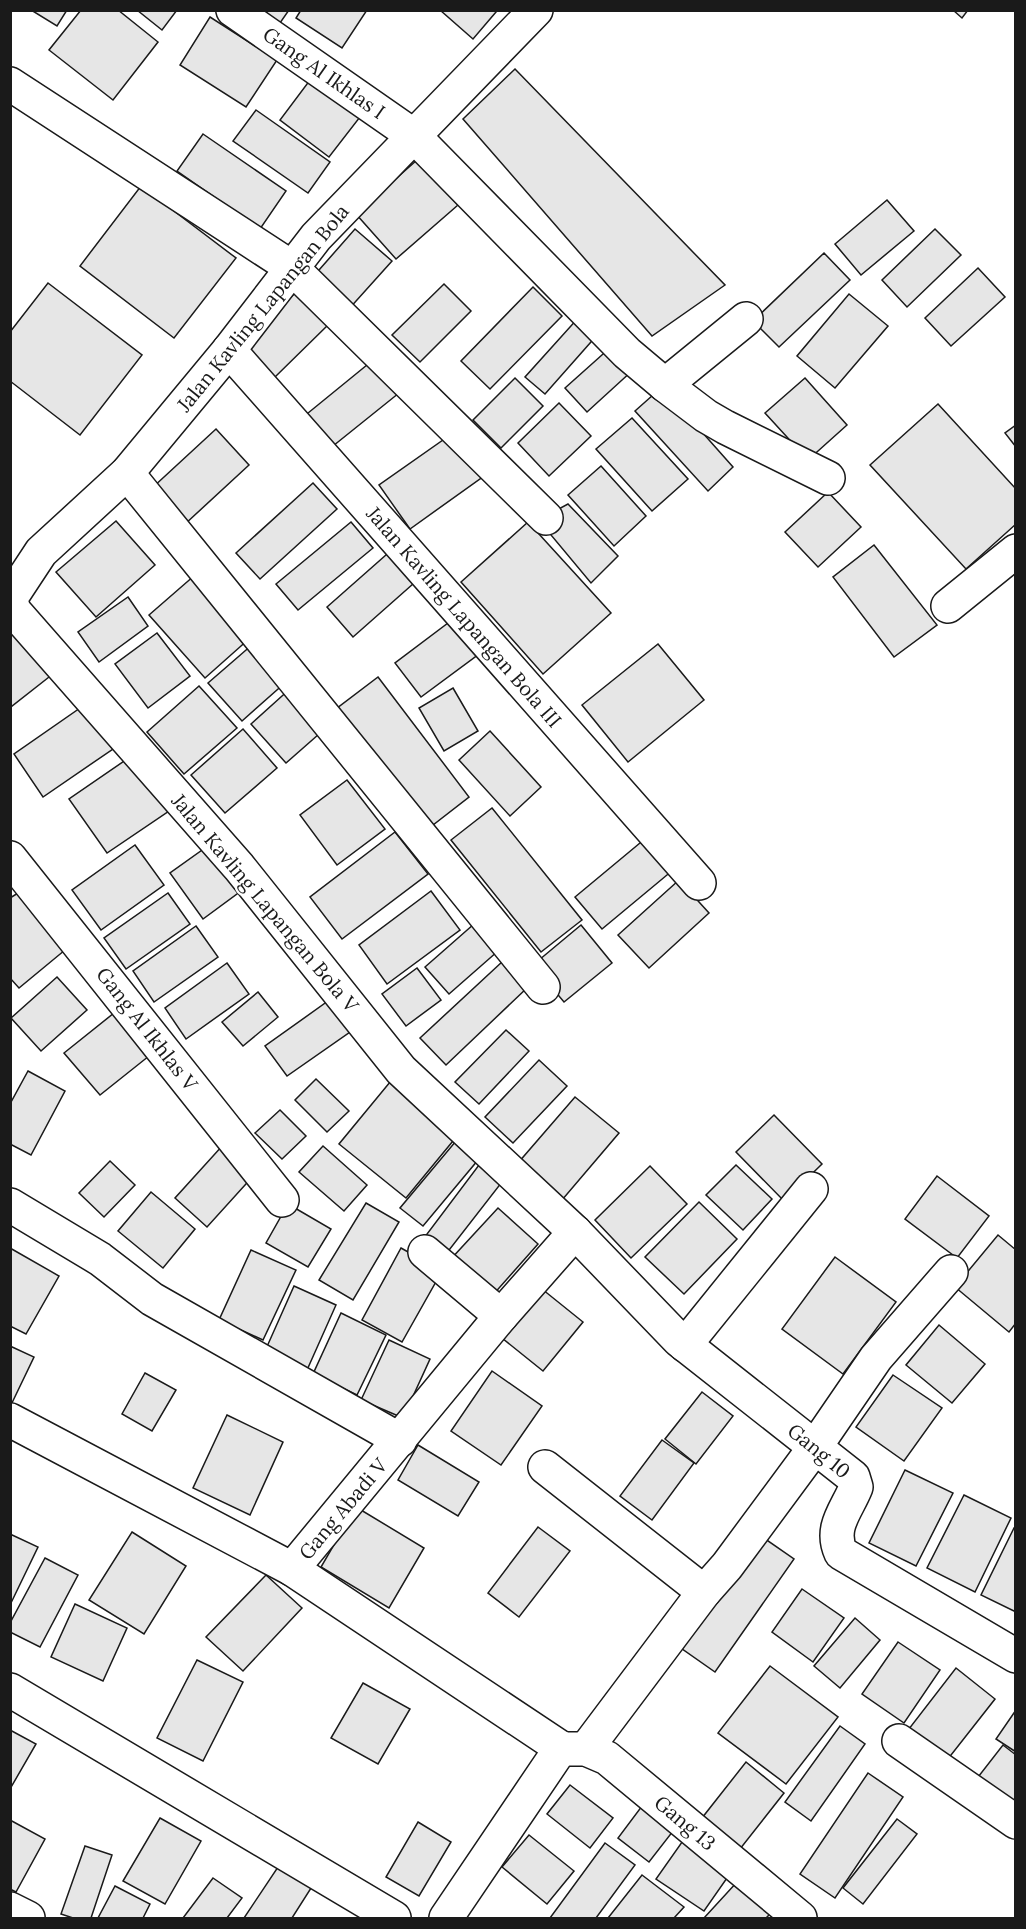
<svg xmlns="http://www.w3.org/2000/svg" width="1026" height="1929" font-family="Lora,serif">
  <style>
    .building { fill: #e6e6e6; stroke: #1a1a1a; stroke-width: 1.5 }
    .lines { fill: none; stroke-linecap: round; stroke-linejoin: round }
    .street-casing { stroke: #1a1a1a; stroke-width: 36 }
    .street { stroke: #fff; stroke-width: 33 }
    .labels { text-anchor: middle; stroke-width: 4.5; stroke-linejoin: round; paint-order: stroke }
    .street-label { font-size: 20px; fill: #1a1a1a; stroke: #fff }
  </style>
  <rect width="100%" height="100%" fill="#fff"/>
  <!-- building -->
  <g class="building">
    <path d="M 31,10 L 67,10 L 57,26 Z"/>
    <path d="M 81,10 L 118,10 L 158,42 L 113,100 L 49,50 Z"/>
    <path d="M 137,10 L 177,10 L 162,30 Z"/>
    <path d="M 263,10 L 289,10 L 280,23 Z"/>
    <path d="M 301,10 L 367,10 L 342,48 L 296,18 Z"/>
    <path d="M 440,10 L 494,10 L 496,12 L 473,39 Z"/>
    <path d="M 953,10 L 968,10 L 962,18 Z"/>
    <path d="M 210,17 L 277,60 L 246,107 L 180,65 Z"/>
    <path d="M 515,69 L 725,285 L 652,336 L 463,119 Z"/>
    <path d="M 310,80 L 360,117 L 329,157 L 280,120 Z"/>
    <path d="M 256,110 L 330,162 L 308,193 L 233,141 Z"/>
    <path d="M 203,134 L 286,191 L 260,229 L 177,171 Z"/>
    <path d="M 417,160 L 458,205 L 396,259 L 356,214 Z"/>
    <path d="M 141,186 L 236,258 L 174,338 L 80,266 Z"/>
    <path d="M 887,200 L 914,231 L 861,275 L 835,244 Z"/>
    <path d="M 355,229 L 392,261 L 348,310 L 312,278 Z"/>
    <path d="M 935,229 L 961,255 L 907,307 L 882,280 Z"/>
    <path d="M 824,253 L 850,280 L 779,347 L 753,321 Z"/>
    <path d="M 978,268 L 1005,297 L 951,346 L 925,318 Z"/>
    <path d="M 48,283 L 142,355 L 80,435 L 10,381 L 10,332 Z"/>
    <path d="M 444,284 L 471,311 L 420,362 L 392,335 Z"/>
    <path d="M 533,287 L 562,316 L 490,389 L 461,361 Z"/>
    <path d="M 298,290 L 330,323 L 275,377 L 243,345 Z"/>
    <path d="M 849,294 L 888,326 L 835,388 L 797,356 Z"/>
    <path d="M 579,317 L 598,334 L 545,394 L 525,377 Z"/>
    <path d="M 612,346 L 633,370 L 587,412 L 565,388 Z"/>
    <path d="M 378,356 L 404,389 L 323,454 L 297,422 Z"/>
    <path d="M 515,378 L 543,406 L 501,448 L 473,420 Z"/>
    <path d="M 805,378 L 847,425 L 808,460 L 765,413 Z"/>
    <path d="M 662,387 L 733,467 L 708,491 L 635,411 Z"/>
    <path d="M 559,403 L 591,436 L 549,476 L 518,443 Z"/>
    <path d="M 938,404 L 1016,489 L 1016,524 L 966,569 L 870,465 Z"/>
    <path d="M 632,418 L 688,479 L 652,511 L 596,449 Z"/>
    <path d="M 1016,425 L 1016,447 L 1005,433 Z"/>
    <path d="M 216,429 L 249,465 L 184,525 L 151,489 Z"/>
    <path d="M 453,433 L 484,476 L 410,529 L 379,485 Z"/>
    <path d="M 601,466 L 646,516 L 614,546 L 568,495 Z"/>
    <path d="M 313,483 L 337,509 L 260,579 L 236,553 Z"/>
    <path d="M 828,492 L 861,527 L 818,567 L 785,532 Z"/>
    <path d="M 568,504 L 618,556 L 591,583 L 546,529 L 555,511 Z"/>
    <path d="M 116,521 L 155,565 L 96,617 L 56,572 Z"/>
    <path d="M 351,522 L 373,548 L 298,610 L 276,584 Z"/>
    <path d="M 528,522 L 611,613 L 543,674 L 461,582 Z"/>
    <path d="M 874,545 L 937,625 L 894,657 L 833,577 Z"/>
    <path d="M 395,547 L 422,576 L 353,637 L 327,607 Z"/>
    <path d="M 195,575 L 250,638 L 205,678 L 149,615 Z"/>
    <path d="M 128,597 L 148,626 L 99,662 L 78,632 Z"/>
    <path d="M 10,611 L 58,670 L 12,706 L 10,705 Z"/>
    <path d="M 452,620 L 479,654 L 421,697 L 395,663 Z"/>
    <path d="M 157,633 L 190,676 L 148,708 L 115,664 Z"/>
    <path d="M 253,644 L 286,682 L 242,721 L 208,683 Z"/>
    <path d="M 658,644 L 704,700 L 628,762 L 582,705 Z"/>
    <path d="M 378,677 L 469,797 L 424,832 L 332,712 Z"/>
    <path d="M 199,686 L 237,728 L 184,774 L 147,732 Z"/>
    <path d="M 292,687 L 327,727 L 286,763 L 251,724 Z"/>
    <path d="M 453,688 L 478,731 L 444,751 L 419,708 Z"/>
    <path d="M 83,706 L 113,749 L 43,797 L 14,754 Z"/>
    <path d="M 243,729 L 277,768 L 225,813 L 191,775 Z"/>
    <path d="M 490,731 L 541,787 L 510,816 L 459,760 Z"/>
    <path d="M 130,757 L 169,811 L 107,853 L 69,799 Z"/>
    <path d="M 347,780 L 385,829 L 337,865 L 300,815 Z"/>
    <path d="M 492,808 L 582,920 L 541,952 L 451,840 Z"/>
    <path d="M 395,832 L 428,874 L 342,939 L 310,897 Z"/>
    <path d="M 646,838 L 673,870 L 602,929 L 575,897 Z"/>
    <path d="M 212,843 L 245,888 L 203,919 L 170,873 Z"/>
    <path d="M 135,845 L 164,885 L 101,930 L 72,890 Z"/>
    <path d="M 679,880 L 709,913 L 649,968 L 618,935 Z"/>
    <path d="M 431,891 L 460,930 L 387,984 L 359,945 Z"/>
    <path d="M 18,893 L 65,950 L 19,988 L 10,978 L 10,898 Z"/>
    <path d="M 168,893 L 190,924 L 126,969 L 104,938 Z"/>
    <path d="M 474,924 L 498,951 L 449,994 L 425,967 Z"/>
    <path d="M 581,925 L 612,963 L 564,1002 L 533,965 Z"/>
    <path d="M 196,926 L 218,957 L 154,1002 L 133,971 Z"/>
    <path d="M 503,961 L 528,987 L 446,1065 L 420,1038 Z"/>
    <path d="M 227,963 L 249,994 L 186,1039 L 165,1008 Z"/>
    <path d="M 417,968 L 441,1000 L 406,1026 L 382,994 Z"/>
    <path d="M 57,977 L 87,1010 L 41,1051 L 11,1018 Z"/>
    <path d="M 258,992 L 278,1017 L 243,1046 L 222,1022 Z"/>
    <path d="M 328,1001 L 350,1032 L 287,1076 L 265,1046 Z"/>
    <path d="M 114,1013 L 149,1056 L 100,1095 L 64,1053 Z"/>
    <path d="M 506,1030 L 529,1051 L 479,1104 L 455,1082 Z"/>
    <path d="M 539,1060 L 567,1086 L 513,1143 L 485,1117 Z"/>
    <path d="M 28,1071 L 65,1091 L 31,1155 L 10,1144 L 10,1104 Z"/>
    <path d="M 395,1076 L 462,1130 L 406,1198 L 339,1144 Z"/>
    <path d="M 316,1079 L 349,1111 L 327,1132 L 295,1100 Z"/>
    <path d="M 575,1097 L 619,1133 L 562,1200 L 518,1163 Z"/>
    <path d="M 280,1110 L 306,1136 L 282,1159 L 255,1133 Z"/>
    <path d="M 774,1115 L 822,1164 L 784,1201 L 736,1152 Z"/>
    <path d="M 456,1141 L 478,1160 L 423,1226 L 400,1208 Z"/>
    <path d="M 223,1145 L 255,1174 L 207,1227 L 175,1198 Z"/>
    <path d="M 323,1146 L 367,1185 L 344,1211 L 299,1172 Z"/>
    <path d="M 110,1161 L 135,1185 L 104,1217 L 79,1193 Z"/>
    <path d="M 479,1165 L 502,1182 L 446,1254 L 424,1238 Z"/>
    <path d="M 736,1165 L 772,1199 L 743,1230 L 706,1195 Z"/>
    <path d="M 650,1166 L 687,1204 L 631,1258 L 595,1220 Z"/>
    <path d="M 937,1176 L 989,1216 L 957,1258 L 905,1219 Z"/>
    <path d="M 151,1192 L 195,1229 L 163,1268 L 118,1231 Z"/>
    <path d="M 699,1202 L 737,1239 L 684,1294 L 645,1257 Z"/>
    <path d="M 366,1203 L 399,1222 L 353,1300 L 319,1280 Z"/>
    <path d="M 288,1204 L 331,1229 L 308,1267 L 266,1243 Z"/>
    <path d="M 498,1208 L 538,1244 L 492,1296 L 450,1260 Z"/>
    <path d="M 998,1235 L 1016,1250 L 1016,1323 L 1009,1332 L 955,1287 Z"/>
    <path d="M 10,1248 L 59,1276 L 26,1334 L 10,1326 Z"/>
    <path d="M 401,1248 L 442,1271 L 402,1342 L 362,1320 Z"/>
    <path d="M 251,1250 L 296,1270 L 263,1340 L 219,1320 Z"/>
    <path d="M 835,1257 L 896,1302 L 843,1374 L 782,1329 Z"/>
    <path d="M 537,1285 L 583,1322 L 543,1371 L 497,1334 Z"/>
    <path d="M 294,1286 L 336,1305 L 307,1370 L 265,1351 Z"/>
    <path d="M 341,1313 L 386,1335 L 357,1395 L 313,1374 Z"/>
    <path d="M 939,1325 L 985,1364 L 952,1403 L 906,1365 Z"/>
    <path d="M 389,1340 L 430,1359 L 403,1418 L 361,1400 Z"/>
    <path d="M 10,1346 L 34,1357 L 10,1407 Z"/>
    <path d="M 492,1371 L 542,1406 L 501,1465 L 451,1431 Z"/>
    <path d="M 145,1373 L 176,1390 L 152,1431 L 122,1414 Z"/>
    <path d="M 893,1375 L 942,1408 L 904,1461 L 856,1427 Z"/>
    <path d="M 702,1392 L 733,1416 L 696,1464 L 665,1439 Z"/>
    <path d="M 227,1415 L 283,1442 L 250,1515 L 193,1488 Z"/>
    <path d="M 662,1440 L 694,1463 L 652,1520 L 620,1496 Z"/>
    <path d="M 418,1445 L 479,1482 L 458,1516 L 398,1480 Z"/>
    <path d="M 905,1470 L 953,1493 L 916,1566 L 869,1543 Z"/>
    <path d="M 964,1495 L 1011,1518 L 975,1592 L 927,1568 Z"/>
    <path d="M 356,1507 L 424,1548 L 389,1608 L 321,1567 Z"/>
    <path d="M 538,1527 L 570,1551 L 519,1617 L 488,1593 Z"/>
    <path d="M 1014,1528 L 1016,1529 L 1016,1612 L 981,1595 Z"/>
    <path d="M 132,1532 L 186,1566 L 144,1634 L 89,1600 Z"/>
    <path d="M 10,1534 L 38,1547 L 10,1605 Z"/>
    <path d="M 758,1534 L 794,1559 L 715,1672 L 678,1646 Z"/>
    <path d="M 45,1558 L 78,1575 L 40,1647 L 10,1632 L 10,1623 Z"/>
    <path d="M 266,1575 L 302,1608 L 243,1671 L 206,1637 Z"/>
    <path d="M 802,1589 L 844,1618 L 813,1662 L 772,1632 Z"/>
    <path d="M 75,1604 L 127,1628 L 103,1681 L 51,1657 Z"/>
    <path d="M 855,1618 L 880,1640 L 840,1688 L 814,1666 Z"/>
    <path d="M 898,1642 L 940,1670 L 904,1723 L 862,1694 Z"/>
    <path d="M 197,1660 L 243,1682 L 203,1761 L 157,1738 Z"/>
    <path d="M 770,1666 L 838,1717 L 786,1784 L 718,1733 Z"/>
    <path d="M 956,1668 L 995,1699 L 944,1764 L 905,1734 Z"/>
    <path d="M 363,1683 L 410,1709 L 378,1764 L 331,1738 Z"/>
    <path d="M 1016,1710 L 1016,1752 L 996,1739 Z"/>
    <path d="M 840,1726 L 865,1744 L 811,1821 L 785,1802 Z"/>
    <path d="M 10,1730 L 36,1744 L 10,1789 Z"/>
    <path d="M 1003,1745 L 1016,1755 L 1016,1811 L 975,1781 Z"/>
    <path d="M 746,1762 L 784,1793 L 740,1849 L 702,1818 Z"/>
    <path d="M 868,1773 L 903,1797 L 835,1898 L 800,1874 Z"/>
    <path d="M 570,1785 L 613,1818 L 590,1848 L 547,1814 Z"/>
    <path d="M 645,1802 L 677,1826 L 649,1862 L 618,1838 Z"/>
    <path d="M 160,1818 L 201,1841 L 165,1904 L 123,1881 Z"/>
    <path d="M 897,1819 L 917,1834 L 863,1904 L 843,1888 Z"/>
    <path d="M 10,1820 L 45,1839 L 16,1892 L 10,1889 Z"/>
    <path d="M 418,1822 L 451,1842 L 419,1896 L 386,1877 Z"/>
    <path d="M 529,1835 L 574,1871 L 547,1904 L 502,1867 Z"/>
    <path d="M 687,1835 L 734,1868 L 704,1911 L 656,1879 Z"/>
    <path d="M 605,1843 L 635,1865 L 596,1918 L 550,1918 Z"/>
    <path d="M 85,1846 L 112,1855 L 91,1918 L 73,1918 L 61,1914 Z"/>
    <path d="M 280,1864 L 313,1885 L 292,1918 L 244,1918 Z"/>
    <path d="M 642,1875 L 684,1907 L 674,1918 L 608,1918 Z"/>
    <path d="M 213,1878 L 242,1898 L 227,1918 L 183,1918 Z"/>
    <path d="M 737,1882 L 771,1913 L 766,1918 L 704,1918 Z"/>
    <path d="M 115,1886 L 150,1904 L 143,1918 L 98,1918 Z"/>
  </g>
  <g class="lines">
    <defs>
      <g id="street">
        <path d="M 233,10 L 414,136 L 627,353 L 665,385 L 746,319"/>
        <path d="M 536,10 L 316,237 L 229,350 L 127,473 L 41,552 L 12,596 L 12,605 L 15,612 L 239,867 L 401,1070 L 575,1232 L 679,1340 L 853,1477 L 856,1487 C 847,1510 829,1527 841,1553 L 1016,1656"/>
        <path d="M 10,84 L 291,267 L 546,518"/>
        <path d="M 229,350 L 699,883"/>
        <path d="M 665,385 L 706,416 L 725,427 L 828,478"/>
        <path d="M 127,473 L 543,987"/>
        <path d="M 948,606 L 1016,551"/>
        <path d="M 10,858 L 282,1200"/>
        <path d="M 10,1205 L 100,1259 L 152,1299 L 400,1440"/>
        <path d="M 425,1252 L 501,1316"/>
        <path d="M 685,1345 L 811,1189"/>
        <path d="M 10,1420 L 292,1569 L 561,1748"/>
        <path d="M 545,1467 L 704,1592"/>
        <path d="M 292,1569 L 501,1316 L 575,1232"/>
        <path d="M 10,1690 L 394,1918"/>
        <path d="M 899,1741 L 1016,1822"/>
        <path d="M 566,1749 L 586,1749 L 607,1758 L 800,1918"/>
        <path d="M 586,1749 L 704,1592 L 727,1566 L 815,1447 L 876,1358 L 951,1272"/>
        <path d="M 10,1909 L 28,1918"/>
        <path d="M 446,1918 L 561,1748"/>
      </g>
    </defs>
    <!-- street casing -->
    <use href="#street" class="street-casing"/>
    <!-- street -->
    <use href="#street" class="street"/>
  </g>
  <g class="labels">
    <!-- street labels -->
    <g class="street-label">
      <text transform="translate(324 73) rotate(35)" y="7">Gang Al Ikhlas I</text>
      <text transform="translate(263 308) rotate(-51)" y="7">Jalan Kavling Lapangan Bola</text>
      <text transform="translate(464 617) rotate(49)" y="7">Jalan Kavling Lapangan Bola III</text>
      <text transform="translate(265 903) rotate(50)" y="7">Jalan Kavling Lapangan Bola V</text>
      <text transform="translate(147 1029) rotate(52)" y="7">Gang Al Ikhlas V</text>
      <text transform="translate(819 1451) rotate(39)" y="7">Gang 10</text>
      <text transform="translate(343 1509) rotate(-50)" y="7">Gang Abadi V</text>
      <text transform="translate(685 1823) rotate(40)" y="7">Gang 13</text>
    </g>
  </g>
  <!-- border -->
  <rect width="1026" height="1929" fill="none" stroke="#1a1a1a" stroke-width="24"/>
</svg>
